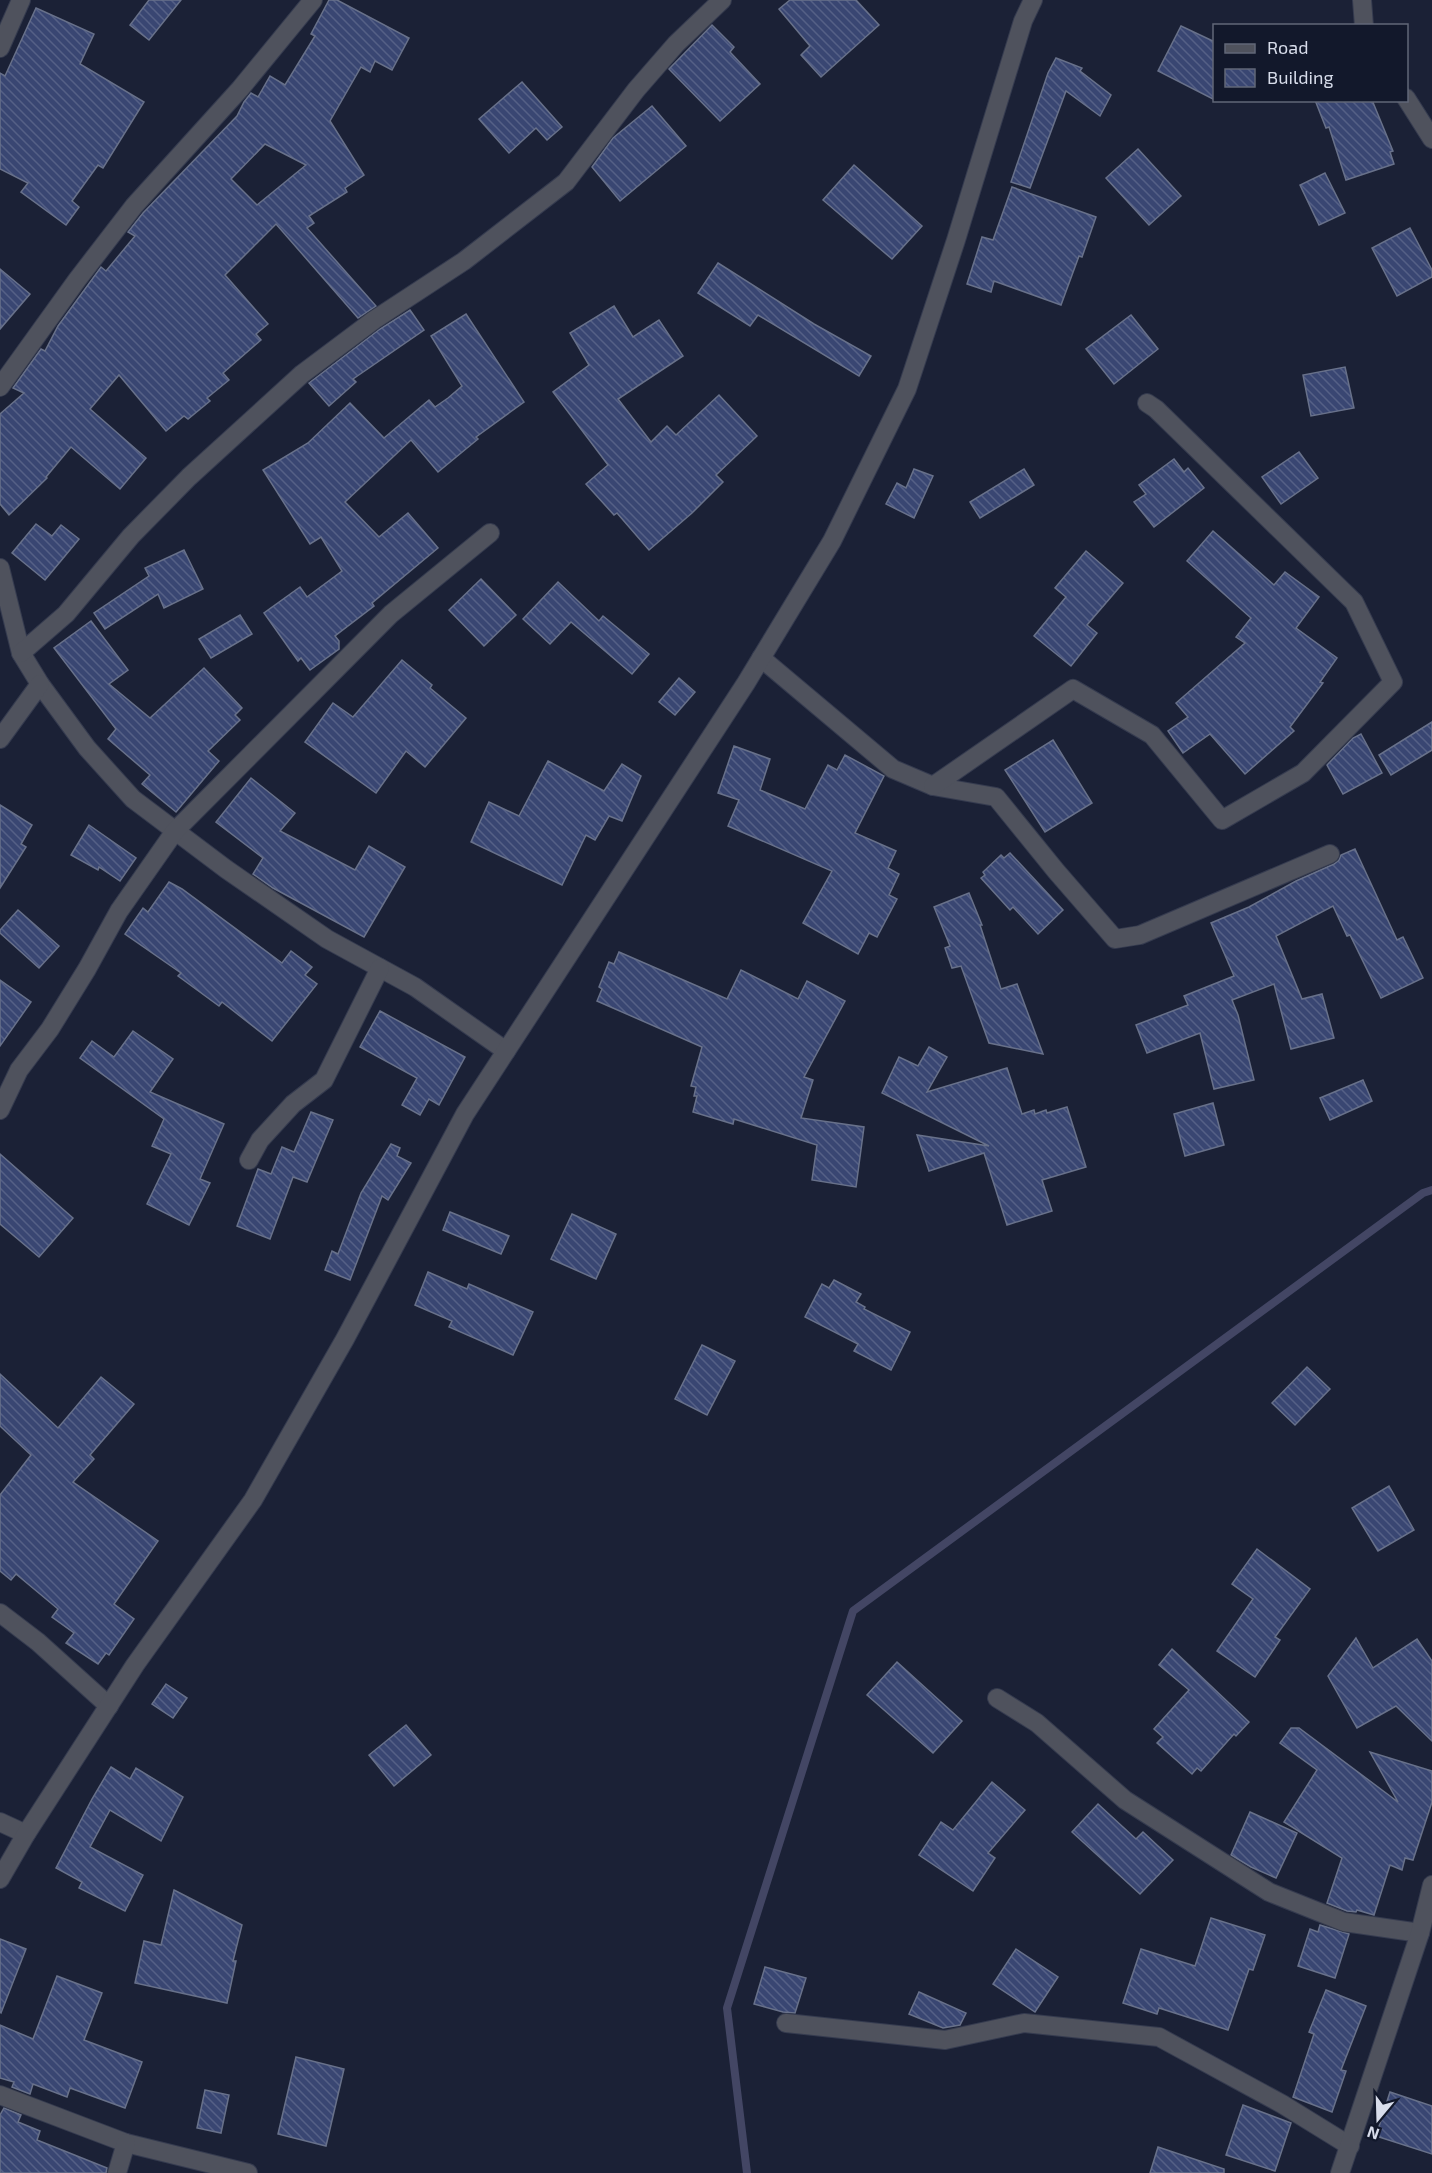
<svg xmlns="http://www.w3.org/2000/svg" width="1432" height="2173" font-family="'Exo 2',sans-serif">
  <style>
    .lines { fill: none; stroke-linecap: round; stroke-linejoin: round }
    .stream { stroke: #434664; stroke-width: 8 }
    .building { fill: url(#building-back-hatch); stroke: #68718a; stroke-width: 1.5; fill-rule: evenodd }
    .minor-casing { stroke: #353b4f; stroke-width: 20 }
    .minor { stroke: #4f525d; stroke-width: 18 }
  </style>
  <defs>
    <pattern id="building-back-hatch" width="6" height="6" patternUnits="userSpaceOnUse" patternTransform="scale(1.5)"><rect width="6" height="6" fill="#394672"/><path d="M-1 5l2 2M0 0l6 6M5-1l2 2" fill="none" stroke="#556086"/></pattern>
  </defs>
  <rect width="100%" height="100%" fill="#1b2136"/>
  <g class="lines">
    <!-- stream -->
    <path class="stream" d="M 747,2173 L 727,2008 L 853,1611 L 1423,1193 L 1432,1190"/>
  </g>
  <!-- building -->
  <g class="building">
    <path d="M 149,0 L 181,0 L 149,40 L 130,25 Z"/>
    <path d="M 329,0 L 337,0 L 409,38 L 392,70 L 375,61 L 370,72 L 361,67 L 330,121 L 364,175 L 345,188 L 347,192 L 309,216 L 314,223 L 307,228 L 376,306 L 358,318 L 276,224 L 225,275 L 268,324 L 256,334 L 261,340 L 223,373 L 229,380 L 207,398 L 210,401 L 188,419 L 184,416 L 166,431 L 119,375 L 90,409 L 146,458 L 120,489 L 71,447 L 46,477 L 47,478 L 9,515 L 0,504 L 0,414 L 24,393 L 13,388 L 41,349 L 45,351 L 58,326 L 101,267 L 106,271 L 135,236 L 128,232 L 143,213 L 237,116 L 244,102 L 251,93 L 258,97 L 270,76 L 285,85 L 315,36 L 311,34 ZM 265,144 L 306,165 L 257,205 L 231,179 Z"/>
    <path d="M 790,0 L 856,0 L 879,25 L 821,77 L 801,55 L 810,46 L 779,9 Z"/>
    <path d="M 36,8 L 94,34 L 80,64 L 144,102 L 103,168 L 98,165 L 72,201 L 79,207 L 66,225 L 21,192 L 28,183 L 0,169 L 0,73 L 5,76 Z"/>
    <path d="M 712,25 L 734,47 L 730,52 L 760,84 L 720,121 L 669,69 Z"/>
    <path d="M 1181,26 L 1215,42 L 1215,100 L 1158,71 Z"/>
    <path d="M 1056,58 L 1082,68 L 1080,71 L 1111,95 L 1100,116 L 1066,91 L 1030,188 L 1011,182 L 1048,73 Z"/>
    <path d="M 522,82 L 562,127 L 547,140 L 536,128 L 509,153 L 479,119 Z"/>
    <path d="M 1315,100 L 1372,100 L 1393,151 L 1390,152 L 1394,164 L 1346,180 L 1329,127 L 1326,128 Z"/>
    <path d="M 652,106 L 686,146 L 620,201 L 592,167 L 613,138 Z"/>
    <path d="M 1138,149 L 1181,196 L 1149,225 L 1106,178 Z"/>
    <path d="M 854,165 L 922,226 L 892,259 L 823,200 Z"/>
    <path d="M 1325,173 L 1345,213 L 1319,225 L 1300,185 Z"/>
    <path d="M 1012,187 L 1096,217 L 1082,257 L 1079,256 L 1061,305 L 994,281 L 991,292 L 967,284 L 982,237 L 993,240 Z"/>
    <path d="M 1410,228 L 1432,270 L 1432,277 L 1397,296 L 1372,248 Z"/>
    <path d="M 718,263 L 814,324 L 871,356 L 859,376 L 758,315 L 750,326 L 698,293 Z"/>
    <path d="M 0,269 L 30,294 L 0,329 Z"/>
    <path d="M 614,306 L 633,337 L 659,320 L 683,356 L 618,399 L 651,442 L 667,426 L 676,435 L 719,395 L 757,436 L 716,475 L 723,482 L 692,513 L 649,550 L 617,513 L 614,515 L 586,484 L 608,465 L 553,392 L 589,365 L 570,333 Z"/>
    <path d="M 410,310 L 424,330 L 353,379 L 356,382 L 329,406 L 309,383 L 380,329 Z"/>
    <path d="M 466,314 L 524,402 L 476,437 L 478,439 L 438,472 L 411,440 L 345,502 L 379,537 L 408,513 L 438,548 L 372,603 L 374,606 L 335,636 L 339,641 L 339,649 L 310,670 L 301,658 L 298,661 L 264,613 L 300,587 L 307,597 L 342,571 L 321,537 L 310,544 L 263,470 L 308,443 L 350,403 L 384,438 L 429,400 L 435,407 L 448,398 L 462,386 L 431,336 Z"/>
    <path d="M 1131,315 L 1158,349 L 1114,384 L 1086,349 Z"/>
    <path d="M 1345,367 L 1354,408 L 1311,416 L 1303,375 Z"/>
    <path d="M 1299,452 L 1318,478 L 1281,504 L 1262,477 Z"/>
    <path d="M 1174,459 L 1184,472 L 1188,468 L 1204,488 L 1154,527 L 1134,502 L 1146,494 L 1139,485 Z"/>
    <path d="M 914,469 L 933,476 L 914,518 L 886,504 L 897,483 L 906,488 Z"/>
    <path d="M 1024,469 L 1034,485 L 980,518 L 970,502 Z"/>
    <path d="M 36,524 L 52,536 L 61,525 L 79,539 L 45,580 L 12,553 Z"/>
    <path d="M 1213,531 L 1274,585 L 1285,572 L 1319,597 L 1296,628 L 1337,658 L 1320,682 L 1323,683 L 1290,727 L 1294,731 L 1245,774 L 1210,734 L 1183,753 L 1168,731 L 1188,717 L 1176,703 L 1245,643 L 1236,637 L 1251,618 L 1187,561 Z"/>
    <path d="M 184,550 L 203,589 L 164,608 L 158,594 L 105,629 L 94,613 L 149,576 L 145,568 Z"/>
    <path d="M 1086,551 L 1123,583 L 1087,625 L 1097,633 L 1071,666 L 1034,636 L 1066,597 L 1055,588 Z"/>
    <path d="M 481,579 L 516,615 L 484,646 L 449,610 Z"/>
    <path d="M 558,582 L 599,621 L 603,616 L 649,654 L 632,674 L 571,622 L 550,644 L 523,619 Z"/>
    <path d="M 240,615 L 252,634 L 211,658 L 199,639 Z"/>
    <path d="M 91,621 L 128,670 L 109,684 L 150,718 L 204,668 L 242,708 L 235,715 L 240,720 L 208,751 L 219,761 L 176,812 L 142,784 L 150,775 L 108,739 L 116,729 L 54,648 Z"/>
    <path d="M 402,660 L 432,685 L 430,688 L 466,718 L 425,767 L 406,751 L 376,793 L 305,742 L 333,703 L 353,717 Z"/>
    <path d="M 679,678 L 695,692 L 675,715 L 659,702 Z"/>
    <path d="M 1432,722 L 1432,750 L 1391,775 L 1379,755 Z"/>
    <path d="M 1361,734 L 1382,773 L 1343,794 L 1327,765 L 1353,738 Z"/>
    <path d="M 1053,740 L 1092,803 L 1045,832 L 1005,770 Z"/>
    <path d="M 734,746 L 770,759 L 760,790 L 805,809 L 828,765 L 837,770 L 845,755 L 884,776 L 855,833 L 896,851 L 888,868 L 899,874 L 889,895 L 897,899 L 877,937 L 869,933 L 858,954 L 803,923 L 832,871 L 728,826 L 739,800 L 718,793 Z"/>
    <path d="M 548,761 L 604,791 L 622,764 L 641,776 L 622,821 L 609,816 L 595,840 L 586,835 L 562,885 L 471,842 L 489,802 L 519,816 Z"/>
    <path d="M 251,778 L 295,813 L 280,831 L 355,870 L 369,846 L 405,867 L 364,937 L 273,888 L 253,874 L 263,858 L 216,822 Z"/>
    <path d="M 0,805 L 32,825 L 21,844 L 26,847 L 0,888 Z"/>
    <path d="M 89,825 L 136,858 L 120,881 L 99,867 L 98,870 L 71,855 Z"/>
    <path d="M 1355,849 L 1397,940 L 1403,937 L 1423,978 L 1381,998 L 1350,935 L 1347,936 L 1333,906 L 1276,936 L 1302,999 L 1322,994 L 1334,1038 L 1291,1049 L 1274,984 L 1232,1000 L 1238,1015 L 1254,1080 L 1214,1089 L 1200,1033 L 1147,1053 L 1136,1025 L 1188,1005 L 1184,996 L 1234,976 L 1211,923 L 1249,907 L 1296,881 L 1334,864 L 1339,860 L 1341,855 Z"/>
    <path d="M 1010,853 L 1063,910 L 1038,934 L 1013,907 L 1010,910 L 981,878 L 985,875 L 983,872 L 1001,855 L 1004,858 Z"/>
    <path d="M 169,882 L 182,889 L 282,963 L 291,951 L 312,967 L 305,975 L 317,984 L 272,1041 L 222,1002 L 219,1006 L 178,976 L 181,973 L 125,934 L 143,908 L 148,912 Z"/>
    <path d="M 969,893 L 982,925 L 980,925 L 1001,989 L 1017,984 L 1043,1054 L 989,1043 L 961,966 L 952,968 L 945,948 L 950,946 L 934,907 Z"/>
    <path d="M 18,910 L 59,946 L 39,968 L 0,933 L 0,930 Z"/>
    <path d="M 619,952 L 727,999 L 741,970 L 798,999 L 807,981 L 845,1001 L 804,1077 L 813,1080 L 801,1118 L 864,1127 L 856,1187 L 812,1180 L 817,1145 L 734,1119 L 733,1124 L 693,1112 L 697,1096 L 694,1096 L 696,1087 L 691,1086 L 702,1047 L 597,1001 L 602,989 L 599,987 L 609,962 L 614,964 Z"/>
    <path d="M 0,980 L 31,1002 L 0,1046 Z"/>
    <path d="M 380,1011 L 465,1057 L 439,1105 L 429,1099 L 420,1115 L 402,1105 L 417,1078 L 360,1047 Z"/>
    <path d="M 133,1031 L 173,1059 L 150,1092 L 224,1124 L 200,1179 L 210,1183 L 189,1225 L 147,1204 L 171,1154 L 152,1146 L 164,1119 L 80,1058 L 92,1041 L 114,1057 Z"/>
    <path d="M 929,1047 L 947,1057 L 927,1092 L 1007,1068 L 1022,1114 L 1034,1110 L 1035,1114 L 1046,1110 L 1047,1113 L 1067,1107 L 1086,1167 L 1042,1180 L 1052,1211 L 1007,1225 L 984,1153 L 929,1171 L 917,1135 L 989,1146 L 882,1093 L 899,1057 L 918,1066 Z"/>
    <path d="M 1363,1080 L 1372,1101 L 1330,1120 L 1320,1098 Z"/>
    <path d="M 1213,1103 L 1224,1145 L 1185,1156 L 1174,1114 Z"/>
    <path d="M 311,1112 L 333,1120 L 307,1182 L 293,1177 L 270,1239 L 237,1226 L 258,1169 L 271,1174 L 282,1147 L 294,1152 Z"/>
    <path d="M 391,1144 L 400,1148 L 397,1156 L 411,1163 L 388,1200 L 382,1196 L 350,1280 L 325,1270 L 332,1251 L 338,1254 L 361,1193 Z"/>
    <path d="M 0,1154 L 73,1218 L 39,1257 L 0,1224 Z"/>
    <path d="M 450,1212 L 509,1236 L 501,1254 L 443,1230 Z"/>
    <path d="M 572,1214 L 616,1234 L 596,1279 L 551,1259 Z"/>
    <path d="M 428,1272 L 467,1289 L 469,1284 L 533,1312 L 513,1355 L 449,1327 L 452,1321 L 415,1305 Z"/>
    <path d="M 834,1280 L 861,1294 L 856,1302 L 865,1307 L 864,1309 L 910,1332 L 891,1370 L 854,1351 L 858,1344 L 805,1317 L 822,1284 L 829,1288 Z"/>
    <path d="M 702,1345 L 735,1361 L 707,1415 L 675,1399 Z"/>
    <path d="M 1307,1367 L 1330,1389 L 1295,1425 L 1272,1403 Z"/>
    <path d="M 0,1374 L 58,1428 L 101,1377 L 134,1404 L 90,1455 L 94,1459 L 73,1482 L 158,1541 L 114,1604 L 134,1619 L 109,1655 L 106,1653 L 98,1664 L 66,1643 L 74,1633 L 52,1617 L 58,1609 L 16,1574 L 11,1580 L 0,1571 L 0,1495 L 31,1455 L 0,1426 Z"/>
    <path d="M 1389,1486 L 1414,1530 L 1378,1551 L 1352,1508 Z"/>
    <path d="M 1257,1549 L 1310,1589 L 1275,1637 L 1280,1640 L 1255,1677 L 1217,1651 L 1253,1599 L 1232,1584 Z"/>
    <path d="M 1356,1638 L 1373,1668 L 1417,1639 L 1432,1661 L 1432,1741 L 1396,1706 L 1357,1728 L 1328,1676 Z"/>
    <path d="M 1172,1649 L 1249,1722 L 1236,1736 L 1234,1734 L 1201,1771 L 1197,1768 L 1192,1774 L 1157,1743 L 1163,1737 L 1154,1729 L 1189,1690 L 1159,1665 Z"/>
    <path d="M 897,1662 L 962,1721 L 933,1753 L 867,1695 Z"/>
    <path d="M 166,1684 L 187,1698 L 173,1718 L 152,1704 Z"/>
    <path d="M 406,1725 L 431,1755 L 394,1786 L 369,1755 Z"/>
    <path d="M 1291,1728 L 1299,1728 L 1398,1802 L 1370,1752 L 1432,1771 L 1432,1802 L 1413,1860 L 1405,1858 L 1402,1870 L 1390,1865 L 1374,1915 L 1357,1910 L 1356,1912 L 1347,1911 L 1327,1903 L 1342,1858 L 1284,1822 L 1317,1770 L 1280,1743 Z"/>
    <path d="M 111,1767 L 130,1779 L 136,1768 L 183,1797 L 161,1841 L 110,1810 L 90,1847 L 143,1875 L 125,1911 L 79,1888 L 82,1882 L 56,1868 L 92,1799 Z"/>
    <path d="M 992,1782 L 1025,1810 L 988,1853 L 995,1858 L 973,1891 L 919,1855 L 941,1822 L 953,1830 Z"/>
    <path d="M 1098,1804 L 1136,1839 L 1143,1832 L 1173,1860 L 1140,1894 L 1072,1832 Z"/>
    <path d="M 1250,1812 L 1297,1833 L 1276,1878 L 1251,1867 L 1231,1855 Z"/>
    <path d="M 174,1890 L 242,1925 L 233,1961 L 236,1961 L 227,2003 L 135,1983 L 144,1941 L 161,1945 Z"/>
    <path d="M 1211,1918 L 1265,1935 L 1253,1970 L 1249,1969 L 1228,2030 L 1159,2008 L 1157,2014 L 1123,2003 L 1141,1949 L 1195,1966 Z"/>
    <path d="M 1320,1925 L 1349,1934 L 1335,1978 L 1298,1966 L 1310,1929 L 1318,1932 Z"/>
    <path d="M 0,1939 L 26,1949 L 1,2013 L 0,2012 Z"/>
    <path d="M 1016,1949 L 1058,1977 L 1035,2012 L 993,1984 Z"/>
    <path d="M 765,1967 L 806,1978 L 795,2013 L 783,2012 L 754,2004 Z"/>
    <path d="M 57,1976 L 102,1993 L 84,2040 L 142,2062 L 125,2108 L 70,2088 L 67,2097 L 33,2084 L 30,2094 L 12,2087 L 14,2082 L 0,2078 L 0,2025 L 33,2039 Z"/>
    <path d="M 1326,1990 L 1366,2006 L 1341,2070 L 1346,2071 L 1332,2112 L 1293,2097 L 1314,2034 L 1309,2032 Z"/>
    <path d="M 919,1992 L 966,2013 L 960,2025 L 943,2028 L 909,2014 Z"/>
    <path d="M 296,2057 L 344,2069 L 326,2146 L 278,2134 Z"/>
    <path d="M 205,2090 L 229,2095 L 221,2133 L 197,2128 Z"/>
    <path d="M 1390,2092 L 1432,2106 L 1432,2154 L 1376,2136 Z"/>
    <path d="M 1243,2105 L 1291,2123 L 1275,2171 L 1226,2155 Z"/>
    <path d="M 4,2108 L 21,2115 L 18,2122 L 40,2131 L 37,2140 L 107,2168 L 106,2173 L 0,2173 L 0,2115 Z"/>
    <path d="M 1158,2147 L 1224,2169 L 1224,2173 L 1150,2173 Z"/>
  </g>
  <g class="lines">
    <defs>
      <g id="minor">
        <path d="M 1362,0 L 1364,26"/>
        <path d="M 0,48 L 21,0"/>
        <path d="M 1406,98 L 1432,139"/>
        <path d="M 0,387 L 77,280 L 134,206 L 240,89 L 313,0"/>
        <path d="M 0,568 L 21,653 L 40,684 L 87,748 L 133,799 L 226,869 L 327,939 L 415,987 L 506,1051"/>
        <path d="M 21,653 L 66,614 L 131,536 L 189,477 L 302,374 L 374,320 L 464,261 L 566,182 L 636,90 L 676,44 L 722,0"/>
        <path d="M 761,658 L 893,769 L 933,786 L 996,797 L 1056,871 L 1115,939 L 1140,935 L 1330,854"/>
        <path d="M 0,739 L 40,684"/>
        <path d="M 933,786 L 1073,689 L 1152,735 L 1222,820 L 1303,773 L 1393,682 L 1354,602 L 1156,409 L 1147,403"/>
        <path d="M 0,1110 L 19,1070 L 50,1029 L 87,969 L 119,911 L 175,831 L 391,614 L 490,533"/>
        <path d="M 249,1160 L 260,1140 L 293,1104 L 324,1080 L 380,968"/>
        <path d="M 0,1613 L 38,1642 L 109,1706"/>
        <path d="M 997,1698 L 1037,1723 L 1125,1800 L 1269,1892 L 1344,1922 L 1420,1933"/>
        <path d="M 0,1822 L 26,1834"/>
        <path d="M 0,1879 L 26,1834 L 135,1665 L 253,1500 L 345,1339 L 465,1114 L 746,683 L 832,541 L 907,389 L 956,240 L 1023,21 L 1033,0"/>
        <path d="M 786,2023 L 945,2040 L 1024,2023 L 1159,2037 L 1282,2104 L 1350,2146"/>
        <path d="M 0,2095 L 126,2143 L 248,2173"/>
        <path d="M 117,2173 L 126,2143"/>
        <path d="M 1340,2173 L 1420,1933 L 1432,1885"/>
      </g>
    </defs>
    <!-- minor casing -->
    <use href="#minor" class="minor-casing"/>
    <!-- minor -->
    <use href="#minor" class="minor"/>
  </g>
  <!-- legend -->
  <rect x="1213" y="24" width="195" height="78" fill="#12182b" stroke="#616778" stroke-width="1.5"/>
  <rect x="1225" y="44" width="30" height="9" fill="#4f525d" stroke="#616778" stroke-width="1.5"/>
  <text x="1267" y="54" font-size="18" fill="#d8ddeb">Road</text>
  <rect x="1225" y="69" width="30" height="18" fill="url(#building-back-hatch)" stroke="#616778" stroke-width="1.5"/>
  <text x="1267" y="84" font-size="18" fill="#d8ddeb">Building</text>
  <!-- north arrow -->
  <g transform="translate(1378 2119) rotate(199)" stroke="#12182b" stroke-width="4.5" paint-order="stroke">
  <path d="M0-4.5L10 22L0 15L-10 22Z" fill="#d8ddeb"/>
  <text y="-9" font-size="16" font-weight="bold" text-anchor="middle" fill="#d8ddeb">N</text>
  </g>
</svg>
